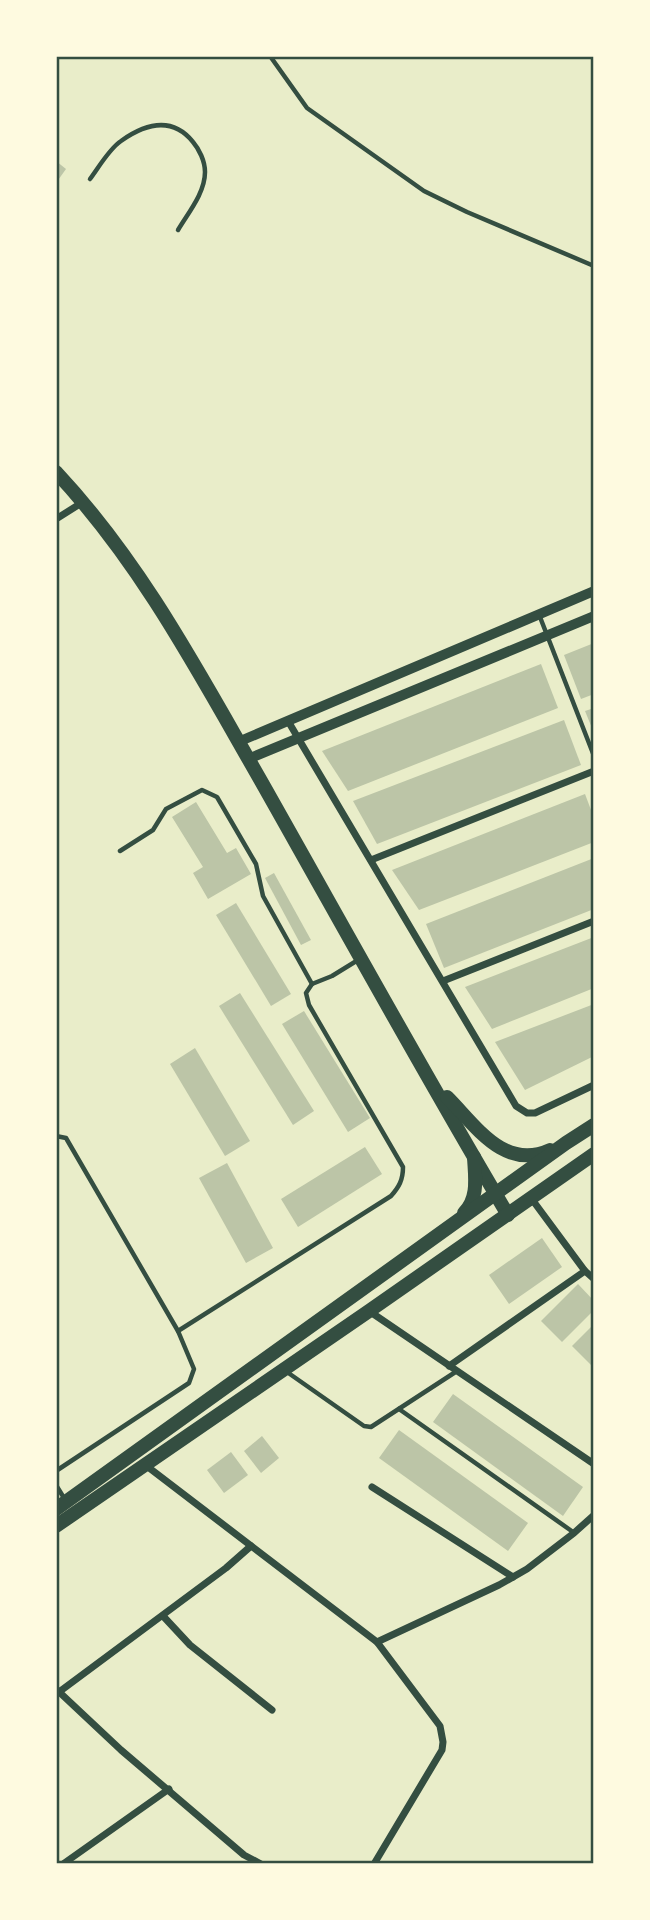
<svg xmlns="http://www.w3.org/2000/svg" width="650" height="1920" font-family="'Asap Condensed',sans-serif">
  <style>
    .building { fill: #bcc5a7 }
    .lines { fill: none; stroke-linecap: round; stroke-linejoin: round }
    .service { stroke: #344e41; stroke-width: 4.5 }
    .minor { stroke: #344e41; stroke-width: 7 }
    .tertiary { stroke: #344e41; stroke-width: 10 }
    .primary { stroke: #344e41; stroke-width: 14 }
    .neatline { fill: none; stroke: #344e41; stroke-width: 2.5 }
  </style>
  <rect width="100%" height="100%" fill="#e9edc9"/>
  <!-- building -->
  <g class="building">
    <path d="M 56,161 L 66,169 L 56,183 Z"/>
    <path d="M 594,643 L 594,694 L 581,699 L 564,655 Z"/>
    <path d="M 541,664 L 558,708 L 348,791 L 322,751 Z"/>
    <path d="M 594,708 L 594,733 L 585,711 Z"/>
    <path d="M 564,720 L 581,765 L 377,844 L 353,801 Z"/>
    <path d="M 585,794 L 594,818 L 594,842 L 419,910 L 392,870 Z"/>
    <path d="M 196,802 L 227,853 L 236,848 L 251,874 L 208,899 L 193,873 L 203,867 L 172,817 Z"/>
    <path d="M 594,858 L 594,909 L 444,968 L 426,924 Z"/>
    <path d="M 274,873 L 311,940 L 301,945 L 265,878 Z"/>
    <path d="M 236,903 L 291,994 L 271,1006 L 216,915 Z"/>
    <path d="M 594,937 L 594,988 L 492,1029 L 465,987 Z"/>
    <path d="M 240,993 L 314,1111 L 293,1125 L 219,1006 Z"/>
    <path d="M 594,1004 L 594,1056 L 525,1090 L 495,1042 Z"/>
    <path d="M 304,1011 L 370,1118 L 348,1132 L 282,1024 Z"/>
    <path d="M 195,1048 L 250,1141 L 225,1156 L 170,1064 Z"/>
    <path d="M 365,1147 L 382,1174 L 298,1227 L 281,1199 Z"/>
    <path d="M 227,1163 L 273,1248 L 246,1263 L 199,1178 Z"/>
    <path d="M 542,1238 L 562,1267 L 509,1304 L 489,1275 Z"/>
    <path d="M 578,1284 L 594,1301 L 594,1310 L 562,1342 L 541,1321 Z"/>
    <path d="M 594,1324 L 594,1368 L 572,1346 Z"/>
    <path d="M 453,1394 L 583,1487 L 563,1516 L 433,1422 Z"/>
    <path d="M 399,1430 L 528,1523 L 508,1551 L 379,1458 Z"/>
    <path d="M 262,1436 L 279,1458 L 261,1473 L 244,1451 Z"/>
    <path d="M 231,1452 L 248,1475 L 224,1493 L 207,1470 Z"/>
  </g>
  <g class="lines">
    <!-- service -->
    <g class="service">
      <path d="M 270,56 L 307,108 L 424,191 L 467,212 L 594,266"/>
      <path d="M 90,179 C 99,167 109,149 121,141 C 145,124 172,116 193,142 C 199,149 205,161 205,172 C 205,193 188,213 178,230"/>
      <path d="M 540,617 L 594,756"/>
      <path d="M 120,851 L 153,830 L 166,809 L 202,790 L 217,797 L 256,864 L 263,896 L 312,984"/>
      <path d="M 56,1136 L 66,1138 L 178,1331 L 391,1196 C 399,1187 403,1180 403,1167 L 309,1005 L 306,993 L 312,984 L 332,976 L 358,960"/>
      <path d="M 287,1372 L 364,1426 L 371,1427 L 457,1371"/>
      <path d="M 399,1409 L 573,1532"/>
      <path d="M 56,1471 L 189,1383 L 194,1369 L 178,1331"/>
      <path d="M 56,1485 L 64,1498"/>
    </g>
    <!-- minor -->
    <g class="minor">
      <path d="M 56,519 L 83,502"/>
      <path d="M 288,721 L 516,1106 L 527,1113 L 535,1113 L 594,1085"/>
      <path d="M 371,860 L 594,771"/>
      <path d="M 443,981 L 594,921"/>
      <path d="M 531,1198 L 585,1271 L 594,1279"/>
      <path d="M 369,1311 L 594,1464"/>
      <path d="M 449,1366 L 585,1271"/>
      <path d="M 144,1464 L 377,1642 L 440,1726 L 443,1742 L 442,1750 L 374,1864"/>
      <path d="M 372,1487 L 513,1577"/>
      <path d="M 163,1616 L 190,1645 L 272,1710"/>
      <path d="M 377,1642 L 499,1585 L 527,1569 L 574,1533 L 594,1515"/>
      <path d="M 56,1689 L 121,1750 L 244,1855 L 261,1864"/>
      <path d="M 59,1692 L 226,1568 L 251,1546"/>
      <path d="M 63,1864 L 169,1789"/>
    </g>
    <!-- tertiary -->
    <g class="tertiary">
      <path d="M 238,742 L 594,591"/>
      <path d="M 248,759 L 594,616"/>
    </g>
    <!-- primary -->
    <g class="primary">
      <path d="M 56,472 C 142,564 199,673 261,781 C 343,926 423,1072 508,1215"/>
      <path d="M 447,1097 C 476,1126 504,1171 550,1150"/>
      <path d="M 464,1213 C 479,1198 475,1177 474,1157"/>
      <path d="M 56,1509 L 566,1143 L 594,1125"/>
      <path d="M 56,1526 L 369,1311 L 594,1154"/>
    </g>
  </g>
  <!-- border -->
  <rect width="650" height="1920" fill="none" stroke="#fefae0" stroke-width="116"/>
  <rect x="58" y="58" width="534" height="1804" class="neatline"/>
</svg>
